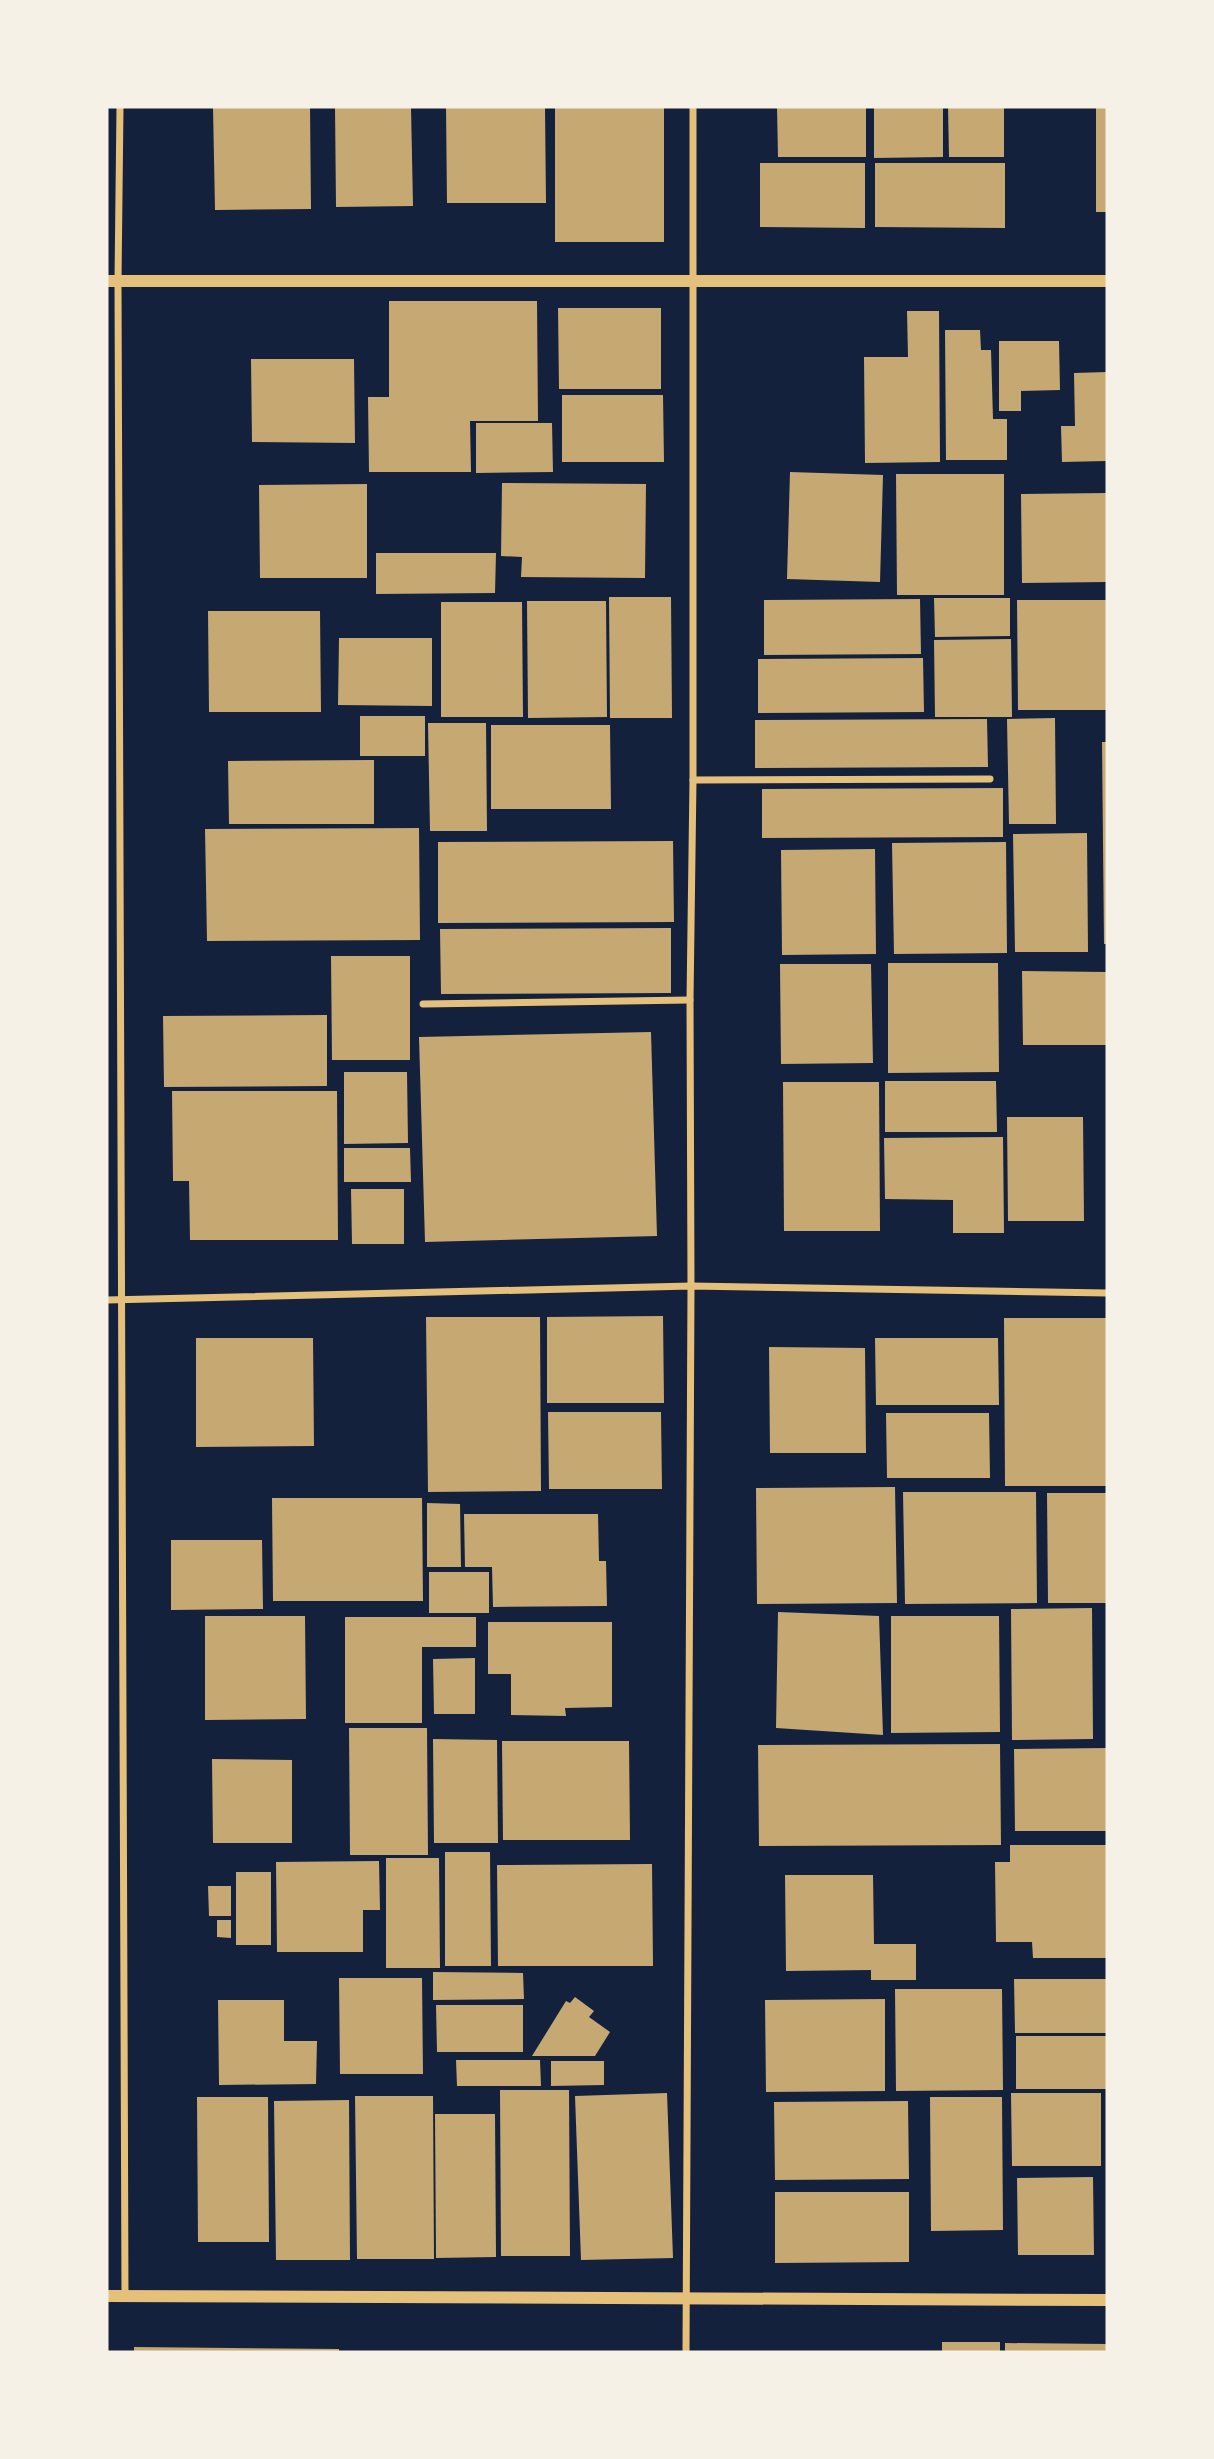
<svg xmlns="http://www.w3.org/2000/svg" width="1214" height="2459" font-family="'Exo 2',sans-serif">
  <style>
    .building { fill: #c6a872 }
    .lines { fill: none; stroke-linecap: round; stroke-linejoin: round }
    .minor { stroke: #e5c07b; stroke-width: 7 }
    .tertiary { stroke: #e5c07b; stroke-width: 12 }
  </style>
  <rect width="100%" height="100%" fill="#14213d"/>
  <!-- building -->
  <g class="building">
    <path d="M 213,107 L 310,107 L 311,209 L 215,210 Z"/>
    <path d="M 335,107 L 411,107 L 413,206 L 336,207 Z"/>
    <path d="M 446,107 L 545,107 L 546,203 L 447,203 Z"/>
    <rect x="555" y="107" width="109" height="135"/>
    <path d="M 777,107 L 866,107 L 866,157 L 778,157 Z"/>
    <path d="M 874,107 L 943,107 L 943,157 L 874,158 Z"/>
    <path d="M 948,107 L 1004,107 L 1004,157 L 949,157 Z"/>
    <rect x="1096" y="107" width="11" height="105"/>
    <path d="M 760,163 L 865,163 L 865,228 L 760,227 Z"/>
    <path d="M 875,163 L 1005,163 L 1005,228 L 875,227 Z"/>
    <path d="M 389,301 L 537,301 L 538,421 L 470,421 L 471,472 L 369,472 L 368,397 L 389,397 Z"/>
    <path d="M 558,308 L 661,308 L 661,389 L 559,389 Z"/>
    <path d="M 907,311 L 939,311 L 940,462 L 865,463 L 864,357 L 908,357 Z"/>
    <path d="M 945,330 L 980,330 L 981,350 L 991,350 L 993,419 L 1007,419 L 1007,460 L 946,460 Z"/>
    <path d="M 999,341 L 1059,341 L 1060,390 L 1021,391 L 1021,411 L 999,411 Z"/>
    <path d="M 251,359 L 354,359 L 355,443 L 252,442 Z"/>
    <path d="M 1107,372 L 1107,461 L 1062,462 L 1061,426 L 1075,426 L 1074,373 Z"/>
    <path d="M 562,395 L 663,395 L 664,462 L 562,462 Z"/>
    <path d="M 476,423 L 552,423 L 553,472 L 476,473 Z"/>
    <path d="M 790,472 L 883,475 L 880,582 L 787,579 Z"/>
    <path d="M 896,474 L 1004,474 L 1004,595 L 897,595 Z"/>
    <path d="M 502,483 L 646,484 L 645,578 L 521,577 L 522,557 L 501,556 Z"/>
    <path d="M 367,484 L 367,578 L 260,578 L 259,485 Z"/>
    <path d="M 1107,493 L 1107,582 L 1022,583 L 1021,494 Z"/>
    <path d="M 376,553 L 496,553 L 495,593 L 376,594 Z"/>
    <path d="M 609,597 L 671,597 L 672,718 L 610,718 Z"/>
    <path d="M 934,598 L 1010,598 L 1010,636 L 935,637 Z"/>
    <path d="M 920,599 L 921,654 L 764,655 L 764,600 Z"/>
    <path d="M 1017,600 L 1107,600 L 1107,710 L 1018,710 Z"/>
    <path d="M 527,601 L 606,601 L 607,717 L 528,718 Z"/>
    <path d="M 441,602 L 522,602 L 523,717 L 441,717 Z"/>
    <path d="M 208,611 L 320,611 L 321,712 L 209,712 Z"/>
    <path d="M 339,638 L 432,638 L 432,706 L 338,705 Z"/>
    <path d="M 1011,639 L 1012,717 L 935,717 L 934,640 Z"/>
    <path d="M 923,658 L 924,712 L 758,713 L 758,659 Z"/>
    <rect x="360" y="716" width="65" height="40"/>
    <path d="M 1055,718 L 1056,824 L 1009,824 L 1007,719 Z"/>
    <path d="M 987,719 L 988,767 L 755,768 L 755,720 Z"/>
    <path d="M 428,723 L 486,723 L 487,831 L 430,831 Z"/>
    <path d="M 491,725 L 610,725 L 611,809 L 491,809 Z"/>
    <path d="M 1102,742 L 1107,742 L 1107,944 L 1104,944 Z"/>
    <path d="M 374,760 L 374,824 L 229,824 L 228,761 Z"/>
    <path d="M 1003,788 L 1003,837 L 762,838 L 762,789 Z"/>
    <path d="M 419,828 L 420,940 L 207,941 L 205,829 Z"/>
    <path d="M 1087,833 L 1088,952 L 1015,952 L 1013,834 Z"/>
    <path d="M 673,841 L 674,922 L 438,923 L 438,842 Z"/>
    <path d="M 1006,842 L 1007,953 L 894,954 L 892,843 Z"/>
    <path d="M 875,849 L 876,954 L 782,955 L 781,850 Z"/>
    <path d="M 671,928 L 671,993 L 441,994 L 440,929 Z"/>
    <path d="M 331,956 L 410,956 L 410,1060 L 332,1060 Z"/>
    <path d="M 888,963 L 998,963 L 999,1072 L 888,1073 Z"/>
    <path d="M 780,964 L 871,964 L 873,1063 L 781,1064 Z"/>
    <path d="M 1022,971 L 1107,972 L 1107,1045 L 1023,1045 Z"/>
    <path d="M 327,1015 L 327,1086 L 164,1087 L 163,1016 Z"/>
    <path d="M 651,1032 L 657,1236 L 425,1242 L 419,1037 Z"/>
    <path d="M 344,1072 L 407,1072 L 408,1143 L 344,1144 Z"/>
    <path d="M 885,1081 L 996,1081 L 997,1132 L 885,1132 Z"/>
    <path d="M 783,1082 L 879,1082 L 880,1231 L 784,1231 Z"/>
    <path d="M 172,1091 L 337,1091 L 338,1240 L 190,1240 L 189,1181 L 173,1181 Z"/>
    <path d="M 1007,1117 L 1083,1117 L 1084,1221 L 1008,1221 Z"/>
    <path d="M 1003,1137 L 1004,1233 L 953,1233 L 953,1200 L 885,1199 L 884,1138 Z"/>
    <path d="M 344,1148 L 410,1148 L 411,1182 L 344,1182 Z"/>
    <path d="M 351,1189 L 404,1189 L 404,1244 L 352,1244 Z"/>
    <path d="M 663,1316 L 664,1403 L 547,1403 L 547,1317 Z"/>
    <path d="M 426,1317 L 540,1317 L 541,1491 L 428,1492 Z"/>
    <path d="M 1004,1318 L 1107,1318 L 1107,1486 L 1005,1486 Z"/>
    <path d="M 196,1338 L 313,1338 L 314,1446 L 196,1447 Z"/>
    <path d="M 875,1338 L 998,1338 L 999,1405 L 876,1405 Z"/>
    <path d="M 769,1347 L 865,1348 L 866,1453 L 770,1453 Z"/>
    <path d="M 548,1412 L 661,1412 L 662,1489 L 549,1489 Z"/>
    <path d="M 886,1413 L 989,1413 L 990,1478 L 887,1478 Z"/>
    <path d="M 895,1487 L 897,1603 L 757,1604 L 756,1488 Z"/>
    <path d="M 903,1492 L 1036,1492 L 1037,1603 L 905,1604 Z"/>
    <path d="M 1047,1493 L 1107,1493 L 1107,1603 L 1048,1603 Z"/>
    <path d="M 272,1498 L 422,1498 L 423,1601 L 273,1601 Z"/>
    <path d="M 427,1503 L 460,1504 L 461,1567 L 427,1567 Z"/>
    <path d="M 464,1514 L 598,1514 L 599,1561 L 606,1561 L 607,1606 L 493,1607 L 492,1567 L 465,1567 Z"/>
    <path d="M 171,1540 L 262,1540 L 263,1609 L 171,1610 Z"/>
    <rect x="429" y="1572" width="60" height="41"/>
    <path d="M 1092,1608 L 1093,1739 L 1012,1740 L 1011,1609 Z"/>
    <path d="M 778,1612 L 879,1616 L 883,1735 L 776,1728 Z"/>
    <path d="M 205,1616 L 305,1616 L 306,1719 L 205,1720 Z"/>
    <path d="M 891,1616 L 999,1616 L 1000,1732 L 891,1733 Z"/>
    <path d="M 345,1617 L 476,1617 L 476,1647 L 422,1647 L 422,1723 L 345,1723 Z"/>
    <path d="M 488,1622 L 612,1622 L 612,1707 L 565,1708 L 566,1716 L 511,1715 L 511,1674 L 488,1674 Z"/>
    <path d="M 475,1658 L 475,1714 L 434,1714 L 433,1659 Z"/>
    <path d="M 349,1728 L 427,1728 L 428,1855 L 350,1855 Z"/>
    <path d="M 433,1739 L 497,1740 L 498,1843 L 434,1843 Z"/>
    <path d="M 502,1741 L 629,1741 L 630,1840 L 503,1840 Z"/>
    <path d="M 1000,1744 L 1001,1845 L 759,1846 L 758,1745 Z"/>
    <path d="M 1107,1748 L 1107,1831 L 1015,1831 L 1014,1749 Z"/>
    <path d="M 212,1759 L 292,1760 L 292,1843 L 213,1843 Z"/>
    <path d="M 1010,1845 L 1107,1845 L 1107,1958 L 1033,1958 L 1032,1942 L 996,1942 L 995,1862 L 1010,1862 Z"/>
    <path d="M 445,1852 L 490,1852 L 491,1966 L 445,1966 Z"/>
    <path d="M 386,1858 L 439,1858 L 440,1968 L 386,1968 Z"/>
    <path d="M 379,1861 L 380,1910 L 363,1910 L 363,1952 L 277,1952 L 276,1862 Z"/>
    <path d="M 652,1864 L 653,1966 L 498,1966 L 497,1865 Z"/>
    <rect x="236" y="1872" width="35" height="73"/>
    <path d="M 785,1875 L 873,1875 L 874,1944 L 916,1944 L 916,1980 L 871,1980 L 871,1970 L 786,1971 Z"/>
    <path d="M 208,1886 L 231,1886 L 231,1916 L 209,1916 Z"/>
    <path d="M 217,1920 L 231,1920 L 231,1938 L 217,1937 Z"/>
    <path d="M 433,1972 L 523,1973 L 524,1999 L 433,2000 Z"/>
    <path d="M 339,1978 L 422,1978 L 423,2074 L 340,2074 Z"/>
    <path d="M 1014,1979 L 1107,1979 L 1107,2033 L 1015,2033 Z"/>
    <path d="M 895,1989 L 1002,1989 L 1003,2090 L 896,2091 Z"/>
    <path d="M 575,1997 L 594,2011 L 589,2017 L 610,2032 L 595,2056 L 532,2056 L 566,2001 L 570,2003 Z"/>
    <path d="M 885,1999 L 885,2091 L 766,2092 L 765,2000 Z"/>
    <path d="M 218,2000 L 284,2000 L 284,2041 L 317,2041 L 316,2084 L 219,2085 Z"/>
    <path d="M 436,2005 L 523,2005 L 523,2052 L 437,2052 Z"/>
    <rect x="1016" y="2036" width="91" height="53"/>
    <path d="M 456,2060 L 540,2060 L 541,2086 L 457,2086 Z"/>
    <path d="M 551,2061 L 604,2061 L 604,2085 L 551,2086 Z"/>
    <path d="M 500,2090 L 569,2090 L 570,2256 L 501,2256 Z"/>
    <path d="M 667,2093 L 673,2258 L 581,2260 L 575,2096 Z"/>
    <path d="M 1011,2093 L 1101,2093 L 1101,2166 L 1012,2166 Z"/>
    <path d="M 355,2096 L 433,2096 L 434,2259 L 357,2259 Z"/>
    <path d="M 197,2097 L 268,2097 L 269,2242 L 198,2242 Z"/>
    <path d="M 930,2097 L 1002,2097 L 1003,2230 L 931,2231 Z"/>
    <path d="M 349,2100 L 350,2260 L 276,2260 L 274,2101 Z"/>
    <path d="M 908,2101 L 909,2179 L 775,2180 L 774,2102 Z"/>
    <path d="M 435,2114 L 495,2114 L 496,2257 L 436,2258 Z"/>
    <path d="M 1093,2177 L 1094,2255 L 1018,2255 L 1017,2178 Z"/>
    <path d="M 775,2192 L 909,2192 L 909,2262 L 775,2263 Z"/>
    <rect x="942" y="2342" width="58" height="10"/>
    <path d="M 1005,2343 L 1107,2344 L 1107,2352 L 1005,2352 Z"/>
    <path d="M 134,2347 L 339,2349 L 339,2352 L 134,2352 Z"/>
  </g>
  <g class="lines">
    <!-- minor -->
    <g class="minor">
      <path d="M 120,107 L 118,281 L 125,2296"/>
      <path d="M 693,780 L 990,779"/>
      <path d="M 423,1004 L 690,1000"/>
      <path d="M 107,1300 L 691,1286 L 1107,1293"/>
      <path d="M 686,2352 L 691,1286 L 690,1000 L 693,780 L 693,107"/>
    </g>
    <!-- tertiary -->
    <g class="tertiary">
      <path d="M 107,281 L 1107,281"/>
      <path d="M 107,2296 L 1107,2300"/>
    </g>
  </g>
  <!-- border -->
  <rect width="1214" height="2459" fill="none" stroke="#f6f1e7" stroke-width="217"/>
</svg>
